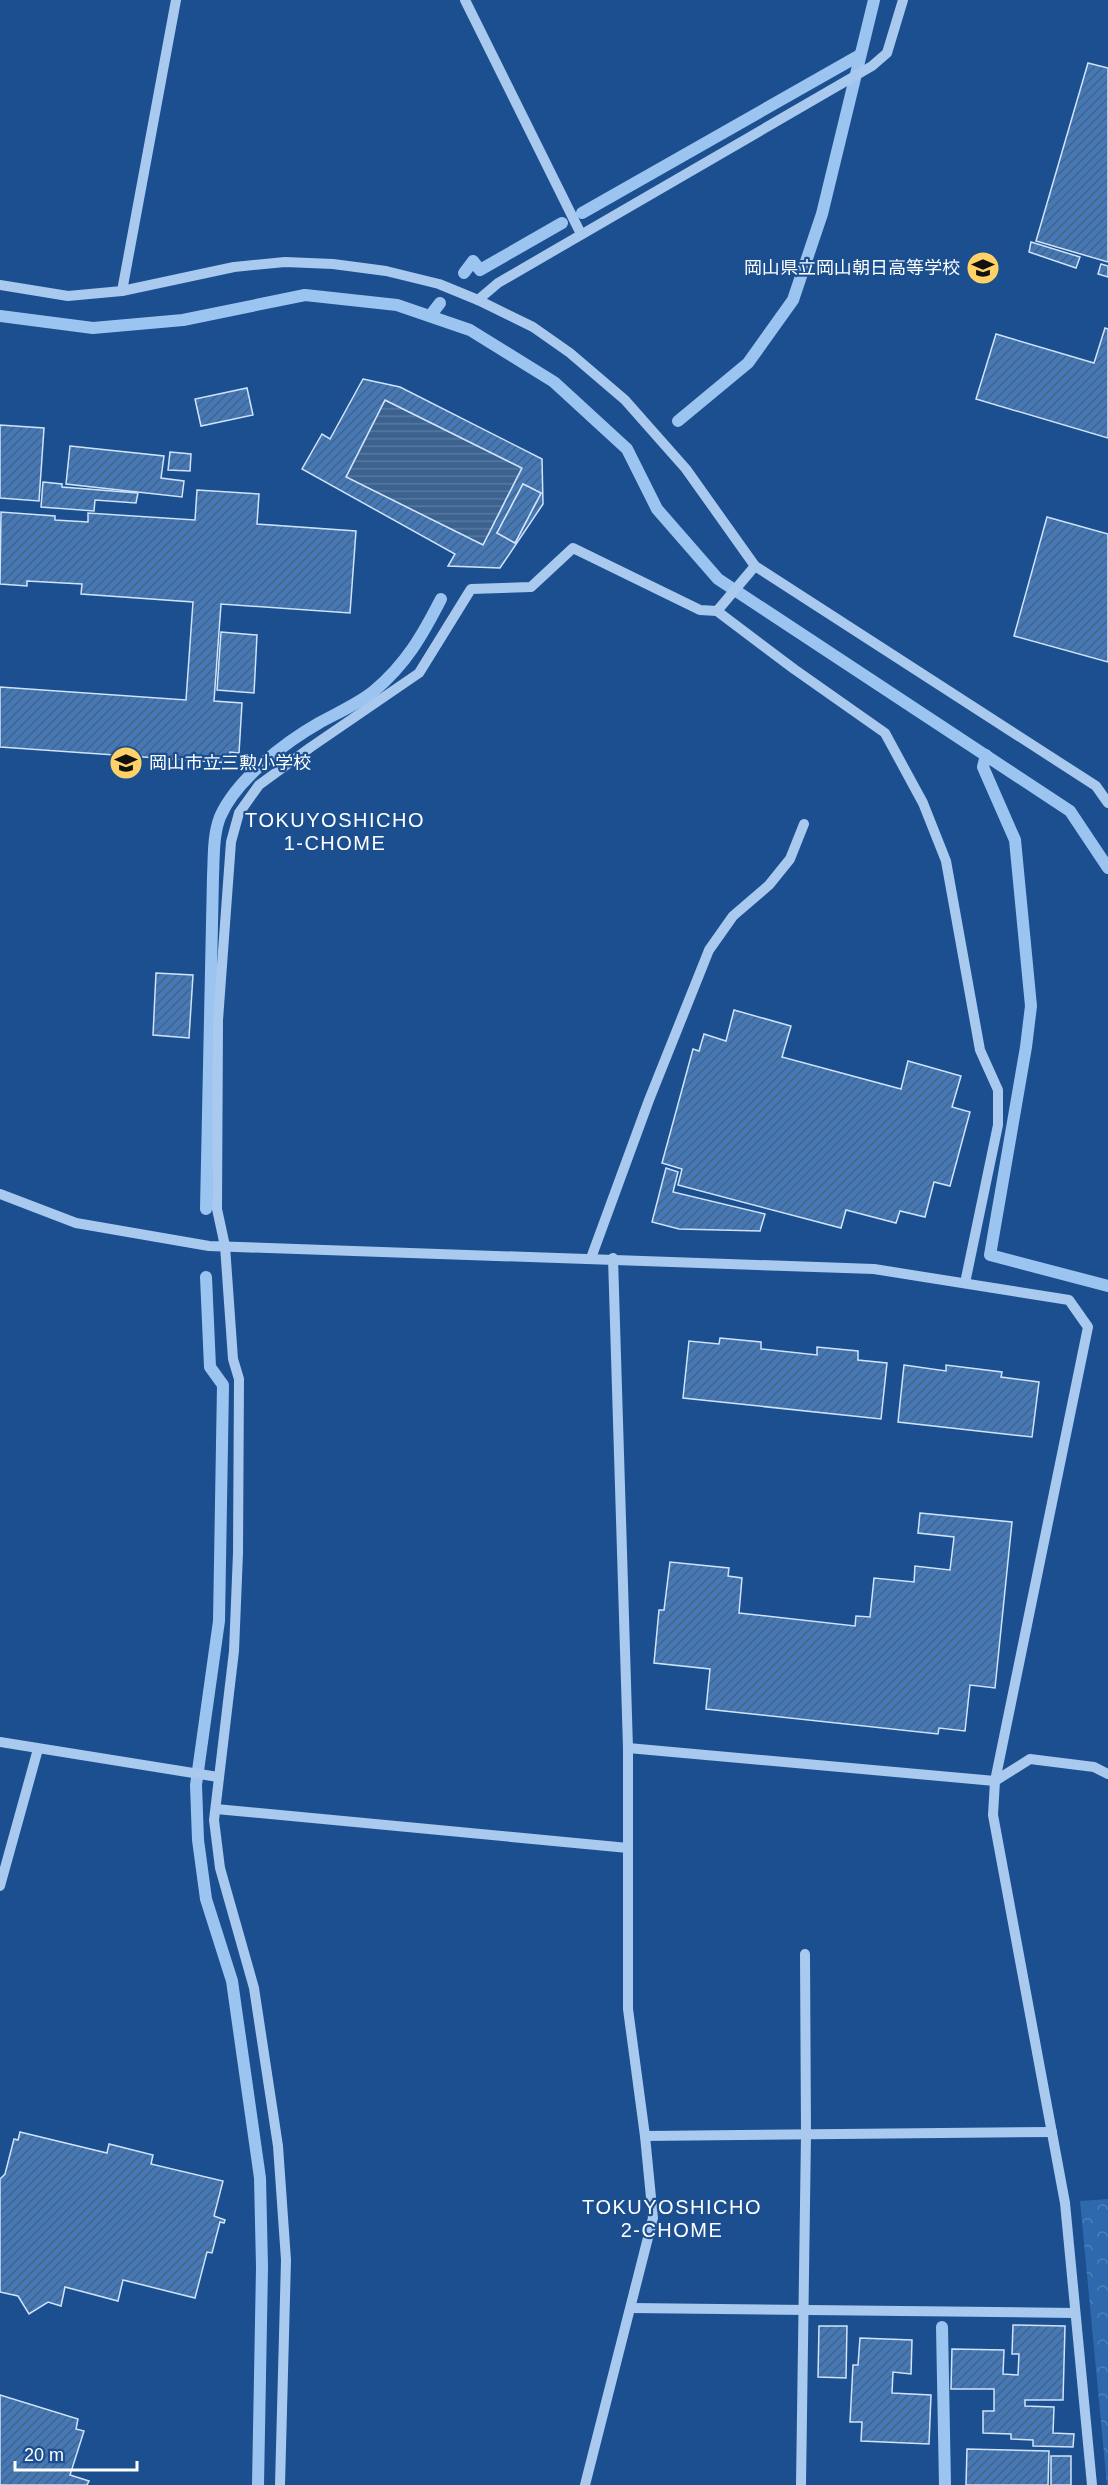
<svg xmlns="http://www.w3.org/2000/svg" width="1108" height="2485" font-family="Helvetica,'Noto Sans JP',sans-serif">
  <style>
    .park { fill: url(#park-crowns) }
    .water { fill: url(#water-rules); stroke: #9cc4f0; stroke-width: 1.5 }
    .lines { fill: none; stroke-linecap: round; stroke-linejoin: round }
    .stream { stroke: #9cc4f0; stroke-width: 12 }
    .building { fill: url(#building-hatch); stroke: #cfe3fa; stroke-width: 1.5; fill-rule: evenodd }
    .minor { stroke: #a9c9ee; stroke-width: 10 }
    .labels { text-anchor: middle; stroke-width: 4.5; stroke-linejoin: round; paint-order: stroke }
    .poi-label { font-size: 18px; fill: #fff; stroke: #1b4f8f; text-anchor: end }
    .neighbourhood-label { font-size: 20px; letter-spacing: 1.5px; fill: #fff; stroke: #1b4f8f }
  </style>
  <defs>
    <pattern id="park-crowns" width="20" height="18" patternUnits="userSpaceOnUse" patternTransform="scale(1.5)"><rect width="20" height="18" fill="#2e69ad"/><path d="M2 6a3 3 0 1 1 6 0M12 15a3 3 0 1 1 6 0" fill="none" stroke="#4d80b9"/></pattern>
    <pattern id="water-rules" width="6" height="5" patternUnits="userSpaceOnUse" patternTransform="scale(1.5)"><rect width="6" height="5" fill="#3c6290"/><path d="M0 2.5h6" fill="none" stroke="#597aa1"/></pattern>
    <pattern id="building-hatch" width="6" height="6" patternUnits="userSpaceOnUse" patternTransform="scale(1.5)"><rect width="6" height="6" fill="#4478b7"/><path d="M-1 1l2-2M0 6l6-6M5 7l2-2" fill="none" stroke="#486282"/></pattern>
  </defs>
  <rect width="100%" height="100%" fill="#1b4f8f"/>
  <!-- park -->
  <path class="park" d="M 1108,2199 L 1108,2485 L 1107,2485 L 1080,2201 Z"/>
  <!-- water -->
  <path class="water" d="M 385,400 L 522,468 L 483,545 L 346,477 Z"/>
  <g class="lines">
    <!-- stream -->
    <g class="stream">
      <path d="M 582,213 L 860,55"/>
      <path d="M 464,273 L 473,261 L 480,270 L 562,223"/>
      <path d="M 0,316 L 93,328 L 183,320 L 305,295 L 397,305 L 470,330 L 554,382 L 627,449 L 657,509 L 718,579 L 1070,811 L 1108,868"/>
      <path d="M 430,316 L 440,303"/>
      <path d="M 678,421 L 748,363 L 793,300 L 822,214 L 874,0"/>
      <path d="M 986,755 L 983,767 L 1015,840 L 1031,1006 L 1026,1047 L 990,1255 L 1108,1286"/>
      <path d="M 206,1209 L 213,876 C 214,856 213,835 220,817 C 236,780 284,743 319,723 C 337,713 358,704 374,691 C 406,664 422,636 441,599"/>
      <path d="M 206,1277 L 210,1367 L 223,1385 L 219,1621 L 196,1785 L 198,1840 L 206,1899 L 232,1981 L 260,2178 L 262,2267 L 258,2485"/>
      <path d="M 942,2327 L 945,2485"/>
    </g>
  </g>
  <!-- building -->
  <g class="building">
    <path d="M 1088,63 L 1108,68 L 1108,262 L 1036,241 Z"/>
    <path d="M 1031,242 L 1080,257 L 1076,268 L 1029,252 Z"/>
    <path d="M 1101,264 L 1108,266 L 1108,277 L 1098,274 Z"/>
    <path d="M 1105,328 L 1108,329 L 1108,438 L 976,399 L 996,334 L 1094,363 Z"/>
    <path d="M 363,379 L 400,387 L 542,459 L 543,504 L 500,568 L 448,566 L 455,554 L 302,469 L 322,434 L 330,439 ZM 385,400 L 522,468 L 483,545 L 346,477 ZM 523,484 L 541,493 L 515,543 L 497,533 Z"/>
    <path d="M 247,388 L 253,415 L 201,426 L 195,399 Z"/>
    <path d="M 0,425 L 44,428 L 39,501 L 0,498 Z"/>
    <path d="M 70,446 L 164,456 L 161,478 L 184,481 L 182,497 L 66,484 Z"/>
    <path d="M 170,452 L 191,454 L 190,471 L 168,470 Z"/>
    <path d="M 43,482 L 62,484 L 62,487 L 138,493 L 136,503 L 95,500 L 94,511 L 41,507 Z"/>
    <path d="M 523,484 L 541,493 L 515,543 L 497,533 Z"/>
    <path d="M 197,490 L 259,494 L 257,524 L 356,531 L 350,613 L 221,604 L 214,701 L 242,703 L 239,753 L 230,752 L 229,763 L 0,747 L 0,687 L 186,700 L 193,602 L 81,594 L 82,584 L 27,581 L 27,586 L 0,584 L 1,512 L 55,516 L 55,520 L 88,522 L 88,513 L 195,520 Z"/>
    <path d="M 1047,517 L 1108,534 L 1108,662 L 1014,636 Z"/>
    <path d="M 221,632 L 257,635 L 254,693 L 217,690 Z"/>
    <path d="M 156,973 L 193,975 L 189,1038 L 153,1035 Z"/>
    <path d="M 734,1010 L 791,1026 L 782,1057 L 901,1089 L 908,1061 L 961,1076 L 952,1107 L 970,1112 L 950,1186 L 934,1182 L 925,1217 L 900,1211 L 896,1223 L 846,1210 L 841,1228 L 678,1185 L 682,1169 L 662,1163 L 693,1049 L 699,1051 L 704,1034 L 726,1041 Z"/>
    <path d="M 666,1168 L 678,1172 L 673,1192 L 765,1214 L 760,1231 L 679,1229 L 652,1222 Z"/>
    <path d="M 720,1338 L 761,1342 L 761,1349 L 817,1355 L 817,1347 L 858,1351 L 858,1360 L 887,1363 L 881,1419 L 683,1398 L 689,1341 L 719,1344 Z"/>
    <path d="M 904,1365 L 946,1371 L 946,1365 L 1002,1372 L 1001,1377 L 1039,1382 L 1032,1437 L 898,1422 Z"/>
    <path d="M 920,1513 L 1012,1522 L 995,1688 L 970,1685 L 965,1731 L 939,1728 L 938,1734 L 706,1709 L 710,1669 L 654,1663 L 659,1610 L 664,1610 L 670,1562 L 729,1568 L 728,1576 L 742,1578 L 739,1613 L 855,1626 L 856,1616 L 870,1617 L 874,1578 L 914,1582 L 915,1566 L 950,1570 L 954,1537 L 918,1533 Z"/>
    <path d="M 20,2132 L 107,2153 L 109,2144 L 153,2155 L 151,2164 L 223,2181 L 214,2216 L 225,2220 L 224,2223 L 220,2222 L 212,2253 L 207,2252 L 195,2298 L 123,2280 L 118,2301 L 65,2287 L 61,2306 L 48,2302 L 29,2314 L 18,2296 L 0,2292 L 0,2179 L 5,2174 L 14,2139 L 18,2140 Z"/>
    <path d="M 1013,2325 L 1065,2326 L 1063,2400 L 1025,2400 L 1025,2406 L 1054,2407 L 1053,2433 L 1074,2434 L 1073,2447 L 1033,2446 L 1033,2440 L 1011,2439 L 1011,2434 L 983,2433 L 983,2411 L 994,2411 L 994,2389 L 951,2389 L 952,2349 L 1004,2350 L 1003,2374 L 1018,2375 L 1019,2354 L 1012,2354 Z"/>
    <path d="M 819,2326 L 847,2326 L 846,2378 L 818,2377 Z"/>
    <path d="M 860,2338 L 912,2340 L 911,2374 L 893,2372 L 892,2393 L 931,2395 L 929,2444 L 861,2441 L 862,2422 L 850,2422 L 853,2365 L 858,2365 Z"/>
    <path d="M 0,2395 L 78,2419 L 76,2429 L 84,2431 L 70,2475 L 89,2481 L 87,2485 L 0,2485 Z"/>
    <path d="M 967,2449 L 1049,2451 L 1048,2485 L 966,2485 Z"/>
    <rect x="1051" y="2456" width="20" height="29"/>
  </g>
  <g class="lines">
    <!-- minor -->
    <g class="minor">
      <path d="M 465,0 L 581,234"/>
      <path d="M 0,285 L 68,296 L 122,291 L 234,267 L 285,262 L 333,264 L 386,271 L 439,284 L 478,300 L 533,327 L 570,353 L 625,400 L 686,469 L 755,566 L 1096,786 L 1108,803"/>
      <path d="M 122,291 L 176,0"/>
      <path d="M 478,300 L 498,283 L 872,66 L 887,53 L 903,0"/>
      <path d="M 717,611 L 794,669 L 885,733 L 923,803 L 946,861 L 980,1050 L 998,1090 L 998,1125 L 965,1283"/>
      <path d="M 0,1194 L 76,1223 L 209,1246 L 874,1269 L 1069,1300 L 1088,1327 L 995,1781 L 993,1815 L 1065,2203 L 1092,2485"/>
      <path d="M 591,1258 L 649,1100 L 709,950 L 733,916 L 769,885 L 790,859 L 804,824"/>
      <path d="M 0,1742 L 218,1777"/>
      <path d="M 628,1748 L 995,1781 L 1030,1759 L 1094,1767 L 1108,1774"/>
      <path d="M 216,1809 L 628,1848"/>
      <path d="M 0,1886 L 38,1749"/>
      <path d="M 645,2136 L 1052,2132"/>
      <path d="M 631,2308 L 1075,2313"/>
      <path d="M 280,2485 L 286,2260 L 278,2146 L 254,1988 L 220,1868 L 214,1820 L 234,1651 L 238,1553 L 239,1379 L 233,1359 L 225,1246 L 217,1209 L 218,1020 L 231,842 L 239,813 L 259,785 L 311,747 L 419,673 L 471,589 L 531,587 L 573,548 L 700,610 L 717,611 L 755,566"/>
      <path d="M 585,2485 L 653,2218 L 645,2136 L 628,2009 L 628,1748 L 613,1258"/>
      <path d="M 801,2485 L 806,2134 L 805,1954"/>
    </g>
  </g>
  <!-- icons -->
  <defs>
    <symbol id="school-disc" viewBox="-11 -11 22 22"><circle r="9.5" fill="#ffd166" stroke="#1b4f8f"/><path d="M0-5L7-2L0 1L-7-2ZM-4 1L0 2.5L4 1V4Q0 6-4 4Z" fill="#111"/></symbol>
  </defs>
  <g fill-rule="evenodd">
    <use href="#school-disc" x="964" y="249" width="38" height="38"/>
    <use href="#school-disc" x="107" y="744" width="38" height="38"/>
  </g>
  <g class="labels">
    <!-- poi labels -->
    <g class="poi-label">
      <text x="960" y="274">岡山県立岡山朝日高等学校</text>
      <text x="149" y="769" text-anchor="start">岡山市立三勲小学校</text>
    </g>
    <!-- neighbourhood labels -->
    <g class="neighbourhood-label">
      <text x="335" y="827">TOKUYOSHICHO<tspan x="335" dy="23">1-CHOME</tspan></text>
      <text x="672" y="2214">TOKUYOSHICHO<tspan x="672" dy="23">2-CHOME</tspan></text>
    </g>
  </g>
  <!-- scale -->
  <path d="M15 2461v9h122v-9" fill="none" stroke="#ffffff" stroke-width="3"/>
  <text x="24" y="2461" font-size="18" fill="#ffffff" stroke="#1b4f8f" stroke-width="4.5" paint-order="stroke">20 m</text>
</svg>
